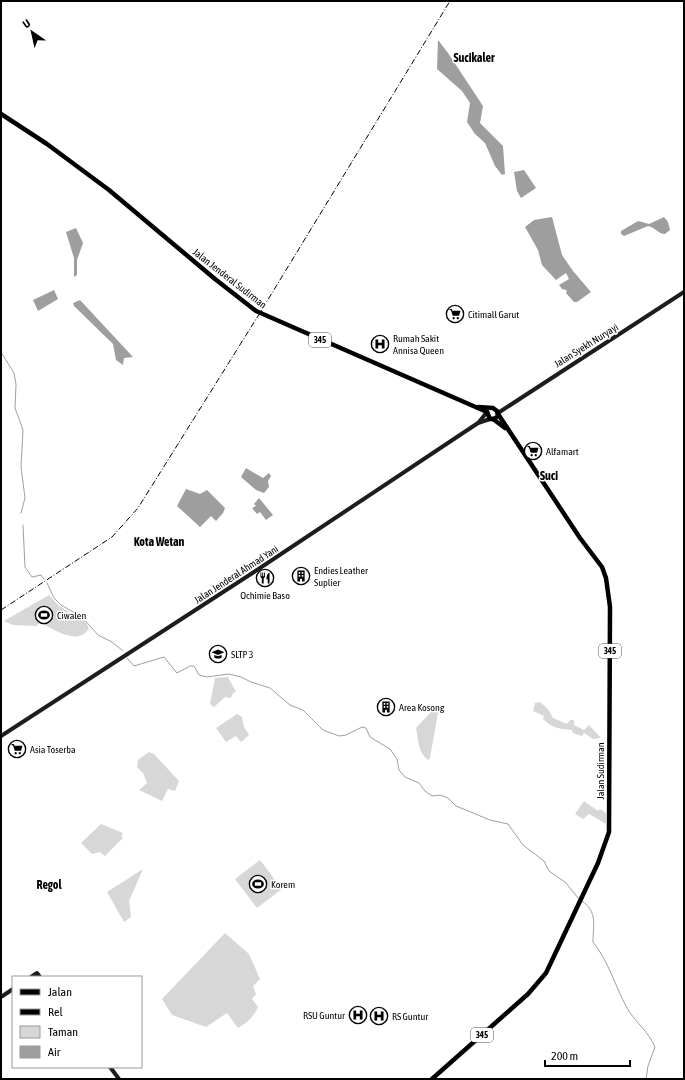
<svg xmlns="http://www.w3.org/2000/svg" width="685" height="1080" font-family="'Asap Condensed',sans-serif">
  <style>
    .green { fill: #d7d7d7 }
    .water { fill: #9e9e9e }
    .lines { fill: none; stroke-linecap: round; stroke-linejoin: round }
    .stream { stroke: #9e9e9e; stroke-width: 1 }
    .secondary { stroke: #1d1d1d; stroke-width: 4 }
    .primary { stroke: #000; stroke-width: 4.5 }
    .rail { stroke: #000; stroke-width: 1; stroke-dasharray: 6 2 1 2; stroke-linecap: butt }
    .labels { text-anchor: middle; stroke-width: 3; stroke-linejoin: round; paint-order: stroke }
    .shield { fill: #fff; stroke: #4c4c4c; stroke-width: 1 }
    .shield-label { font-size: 9px; font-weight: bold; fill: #000 }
    .street-label { font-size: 10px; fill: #000; stroke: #fff }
    .poi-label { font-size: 10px; fill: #000; stroke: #fff; text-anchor: start }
    .quarter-label { font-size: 12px; font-weight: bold; fill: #000; stroke: #fff }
  </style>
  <rect width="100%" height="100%" fill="#fff"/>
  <!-- green -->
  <g class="green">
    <path d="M 49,595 L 59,606 L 85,621 L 89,628 C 78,647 55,629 42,624 L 38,624 L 37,626 L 13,625 L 4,621 Z"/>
    <path d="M 228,677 L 236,692 L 233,693 L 231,698 L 225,697 L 214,707 L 210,704 L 215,678 Z"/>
    <path d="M 540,702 L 548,709 L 553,718 L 567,724 L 570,720 L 574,720 L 574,725 L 584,730 L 589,725 L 601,738 L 593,739 L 584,733 L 582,736 L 573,733 L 572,730 C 560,729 552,728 543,719 L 544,716 L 533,711 L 535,703 Z"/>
    <path d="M 436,710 L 438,713 L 430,758 L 428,760 C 417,751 419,741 416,728 L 431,712 Z"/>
    <path d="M 237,714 L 242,717 L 244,727 L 249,735 L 241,742 L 236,736 L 226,742 L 216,728 Z"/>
    <path d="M 149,752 L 154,754 L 179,781 L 175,791 L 168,789 L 162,801 L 139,790 L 147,783 L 143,773 L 137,767 L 138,760 Z"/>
    <path d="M 584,801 L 598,811 L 600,809 L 606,813 L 606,824 L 589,814 L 583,819 L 575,814 Z"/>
    <path d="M 101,824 L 123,833 L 121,836 L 123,838 L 105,856 L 100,852 L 92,854 L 81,843 Z"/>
    <path d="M 260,860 L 282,889 L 257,908 L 235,879 Z"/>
    <path d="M 143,869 L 129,901 L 131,917 L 124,922 L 107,892 Z"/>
    <path d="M 225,933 L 249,954 L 260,979 L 253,986 L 256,994 L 252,999 L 258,1007 C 253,1018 248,1022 238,1028 L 227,1013 L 206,1027 L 172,1015 L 162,999 Z"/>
  </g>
  <!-- water -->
  <g class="water">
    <path d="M 438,40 L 448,53 L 483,106 L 480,123 L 503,146 L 505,174 L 502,175 L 495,166 L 485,143 L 475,134 L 467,122 L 470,103 L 462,91 L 437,69 Z"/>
    <path d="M 524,170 L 536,188 L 521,198 L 517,191 L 514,172 Z"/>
    <path d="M 552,217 L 562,255 L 573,271 L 591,292 L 577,302 L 574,302 L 566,293 L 567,291 L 564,289 L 563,290 L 559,285 L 569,279 L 566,273 L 556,280 L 542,265 L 538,250 L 525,227 L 534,220 Z"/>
    <path d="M 664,217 L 668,222 L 670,230 L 665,234 C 658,234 655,227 648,226 L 624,236 L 621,234 L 621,231 L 638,221 L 649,224 Z"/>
    <path d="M 76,228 L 83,243 L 77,260 L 77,275 L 74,277 L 74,258 L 66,232 Z"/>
    <path d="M 54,290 L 58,299 L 38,311 L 33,300 Z"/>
    <path d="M 80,300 L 133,357 L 124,358 L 123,365 L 116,360 L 113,344 L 74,306 L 73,303 Z"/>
    <path d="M 246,468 L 263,478 L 269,473 L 271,476 L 268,481 L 269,487 L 264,493 L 256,490 L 241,477 Z"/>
    <path d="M 186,489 L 200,494 L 207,490 L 225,508 L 223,513 L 216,521 L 211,516 L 200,527 L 177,506 Z"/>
    <path d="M 259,498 L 273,515 L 266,520 L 260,512 L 257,514 L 252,508 L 256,506 L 254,504 Z"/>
  </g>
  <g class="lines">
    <!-- stream -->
    <g class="stream">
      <path d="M 1,352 L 14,373 L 16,384 L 15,408 L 23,430 L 21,467 L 25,498 L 21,513"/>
      <path d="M 23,525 L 25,567 L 32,577 L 41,575 L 44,579"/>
      <path d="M 47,583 L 54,598 L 61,605 L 82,617 L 98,635 L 112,642 L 123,651"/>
      <path d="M 127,658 L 134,666 L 164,657 L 177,673 L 190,666 L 194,666 L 199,675 L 207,677 L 229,674 L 241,677 L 251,682 L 270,688 L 290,705 L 303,710 L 323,730 L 339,736 L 346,735 L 362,727 L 366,728 L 370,737 L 390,749 L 397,759 L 399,770 L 405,777 L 419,783 L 425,791 L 432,796 L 440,795 L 448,798 L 456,806 L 490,820 L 508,824 L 523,845 L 544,861 L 549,871 L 565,882 L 579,899"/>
      <path d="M 582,901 C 598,912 593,925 593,942 C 609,962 615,986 627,1008 C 635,1022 649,1032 655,1047 L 648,1066 L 646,1079"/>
    </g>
    <!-- secondary -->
    <g class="secondary">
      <path d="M 498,413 L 684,292"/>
      <path d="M 479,422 L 487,412"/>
      <path d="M 1,736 L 254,572 L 478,423 L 490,419"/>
      <path d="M 31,977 L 37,973 L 40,977"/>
      <path d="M 1,997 L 13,989"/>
      <path d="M 110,1067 L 119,1079"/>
    </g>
    <!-- primary -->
    <g class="primary">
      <path d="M 1,114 L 47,144 L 109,190 L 215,279 L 256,311 L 487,412"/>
      <path d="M 478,407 L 493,408 L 497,411 L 498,416 L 494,419 L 490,419 L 487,412"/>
      <path d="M 493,419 L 505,428"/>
      <path d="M 432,1079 L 528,994 L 546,973 L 598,863 L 609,832 L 610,607 L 606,578 L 602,567 L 580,538 L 498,414"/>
    </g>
    <!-- rail -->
    <path class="rail" d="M 1,610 L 112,537 L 138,508 L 258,316 L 450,1"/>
  </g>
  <!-- icons -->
  <defs>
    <symbol id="supermarket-ring" viewBox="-11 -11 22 22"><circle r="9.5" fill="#fff" stroke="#000" stroke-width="1.5"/><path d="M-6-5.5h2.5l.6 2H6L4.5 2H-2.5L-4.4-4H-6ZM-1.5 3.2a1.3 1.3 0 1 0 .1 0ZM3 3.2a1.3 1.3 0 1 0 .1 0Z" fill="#000"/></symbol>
    <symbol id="hospital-ring" viewBox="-11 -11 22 22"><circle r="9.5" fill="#fff" stroke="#000" stroke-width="1.5"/><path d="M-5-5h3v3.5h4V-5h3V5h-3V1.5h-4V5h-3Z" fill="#000"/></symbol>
    <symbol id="building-ring" viewBox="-11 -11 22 22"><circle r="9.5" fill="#fff" stroke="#000" stroke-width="1.5"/><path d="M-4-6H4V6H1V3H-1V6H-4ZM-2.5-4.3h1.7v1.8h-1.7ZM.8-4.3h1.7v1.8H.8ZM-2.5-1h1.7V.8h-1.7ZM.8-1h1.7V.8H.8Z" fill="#000"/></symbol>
    <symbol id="restaurant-ring" viewBox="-11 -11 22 22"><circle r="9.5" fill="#fff" stroke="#000" stroke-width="1.5"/><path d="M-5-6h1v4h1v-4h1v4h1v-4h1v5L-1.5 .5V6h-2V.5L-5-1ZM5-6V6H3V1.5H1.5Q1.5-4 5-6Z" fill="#000"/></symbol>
    <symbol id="stadium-ring" viewBox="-11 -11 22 22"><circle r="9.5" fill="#fff" stroke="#000" stroke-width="1.5"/><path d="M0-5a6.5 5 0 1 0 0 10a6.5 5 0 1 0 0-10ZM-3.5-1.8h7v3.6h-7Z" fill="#000"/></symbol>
    <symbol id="school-ring" viewBox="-11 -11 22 22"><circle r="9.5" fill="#fff" stroke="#000" stroke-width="1.5"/><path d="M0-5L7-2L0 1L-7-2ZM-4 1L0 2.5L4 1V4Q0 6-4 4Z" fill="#000"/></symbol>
  </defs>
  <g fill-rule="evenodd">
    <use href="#supermarket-ring" x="445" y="304" width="20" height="20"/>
    <use href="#hospital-ring" x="370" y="334" width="20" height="20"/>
    <use href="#supermarket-ring" x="523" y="441" width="20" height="20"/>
    <use href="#building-ring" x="291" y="566" width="20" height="20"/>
    <use href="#restaurant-ring" x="255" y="568" width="20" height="20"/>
    <use href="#stadium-ring" x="34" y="605" width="20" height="20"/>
    <use href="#school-ring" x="208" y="644" width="20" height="20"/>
    <use href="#building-ring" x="376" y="697" width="20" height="20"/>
    <use href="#supermarket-ring" x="7" y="739" width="20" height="20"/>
    <use href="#stadium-ring" x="248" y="874" width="20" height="20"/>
    <use href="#hospital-ring" x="348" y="1005" width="20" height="20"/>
    <use href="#hospital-ring" x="369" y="1006" width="20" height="20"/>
  </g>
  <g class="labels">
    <!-- shield labels -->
    <g class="shield">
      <rect x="309" y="333" width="22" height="14" rx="3"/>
      <rect x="599" y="644" width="22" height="14" rx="3"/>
      <rect x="471" y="1028" width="22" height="14" rx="3"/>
    </g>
    <g class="shield-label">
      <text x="320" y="343">345</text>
      <text x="610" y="654">345</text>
      <text x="482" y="1038">345</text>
    </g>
    <!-- street labels -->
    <g class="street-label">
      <text transform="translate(230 278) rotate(38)" y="4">Jalan Jenderal Sudirman</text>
      <text transform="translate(586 345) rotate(-32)" y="4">Jalan Syekh Nuryayi</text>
      <text transform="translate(236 574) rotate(-33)" y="4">Jalan Jenderal Ahmad Yani</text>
      <text transform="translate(600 771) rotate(-90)" y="4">Jalan Sudirman</text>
    </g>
    <!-- poi labels -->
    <g class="poi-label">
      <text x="468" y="318">Citimall Garut</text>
      <text x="393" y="342">Rumah Sakit<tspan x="393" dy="12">Annisa Queen</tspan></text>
      <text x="546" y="455">Alfamart</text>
      <text x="314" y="574">Endies Leather<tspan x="314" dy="12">Suplier</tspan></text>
      <text x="265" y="599" text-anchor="middle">Ochimie Baso</text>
      <text x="57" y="619">Ciwalen</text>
      <text x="231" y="658">SLTP 3</text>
      <text x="399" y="711">Area Kosong</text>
      <text x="30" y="753">Asia Toserba</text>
      <text x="271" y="888">Korem</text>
      <text x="345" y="1019" text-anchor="end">RSU Guntur</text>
      <text x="392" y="1020">RS Guntur</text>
    </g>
    <!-- quarter labels -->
    <g class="quarter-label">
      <text x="474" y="62">Sucikaler</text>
      <text x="549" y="480">Suci</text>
      <text x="159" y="546">Kota Wetan</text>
      <text x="49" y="889">Regol</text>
    </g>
  </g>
  <!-- border -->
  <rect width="685" height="1080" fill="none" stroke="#000000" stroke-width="4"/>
  <!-- legend -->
  <rect x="12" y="976" width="130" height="92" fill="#ffffff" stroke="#999999"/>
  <rect x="20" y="989" width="20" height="6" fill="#000000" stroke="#999999"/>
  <text x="48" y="996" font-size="12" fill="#000000">Jalan</text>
  <rect x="20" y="1009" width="20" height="6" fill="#000000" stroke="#999999"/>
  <text x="48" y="1016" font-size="12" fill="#000000">Rel</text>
  <rect x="20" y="1026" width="20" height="12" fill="#d7d7d7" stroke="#999999"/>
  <text x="48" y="1036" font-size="12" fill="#000000">Taman</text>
  <rect x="20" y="1046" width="20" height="12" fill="#9e9e9e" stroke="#999999"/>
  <text x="48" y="1056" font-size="12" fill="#000000">Air</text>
  <!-- north arrow -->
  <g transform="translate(32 32) rotate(326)" stroke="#ffffff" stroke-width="3" paint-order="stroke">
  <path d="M0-3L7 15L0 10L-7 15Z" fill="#000000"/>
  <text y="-6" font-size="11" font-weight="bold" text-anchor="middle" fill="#000000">U</text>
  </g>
  <!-- scale -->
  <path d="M545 1060v6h85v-6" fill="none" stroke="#000000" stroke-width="2"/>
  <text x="551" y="1060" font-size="12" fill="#000000" stroke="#ffffff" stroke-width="3" paint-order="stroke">200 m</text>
</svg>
